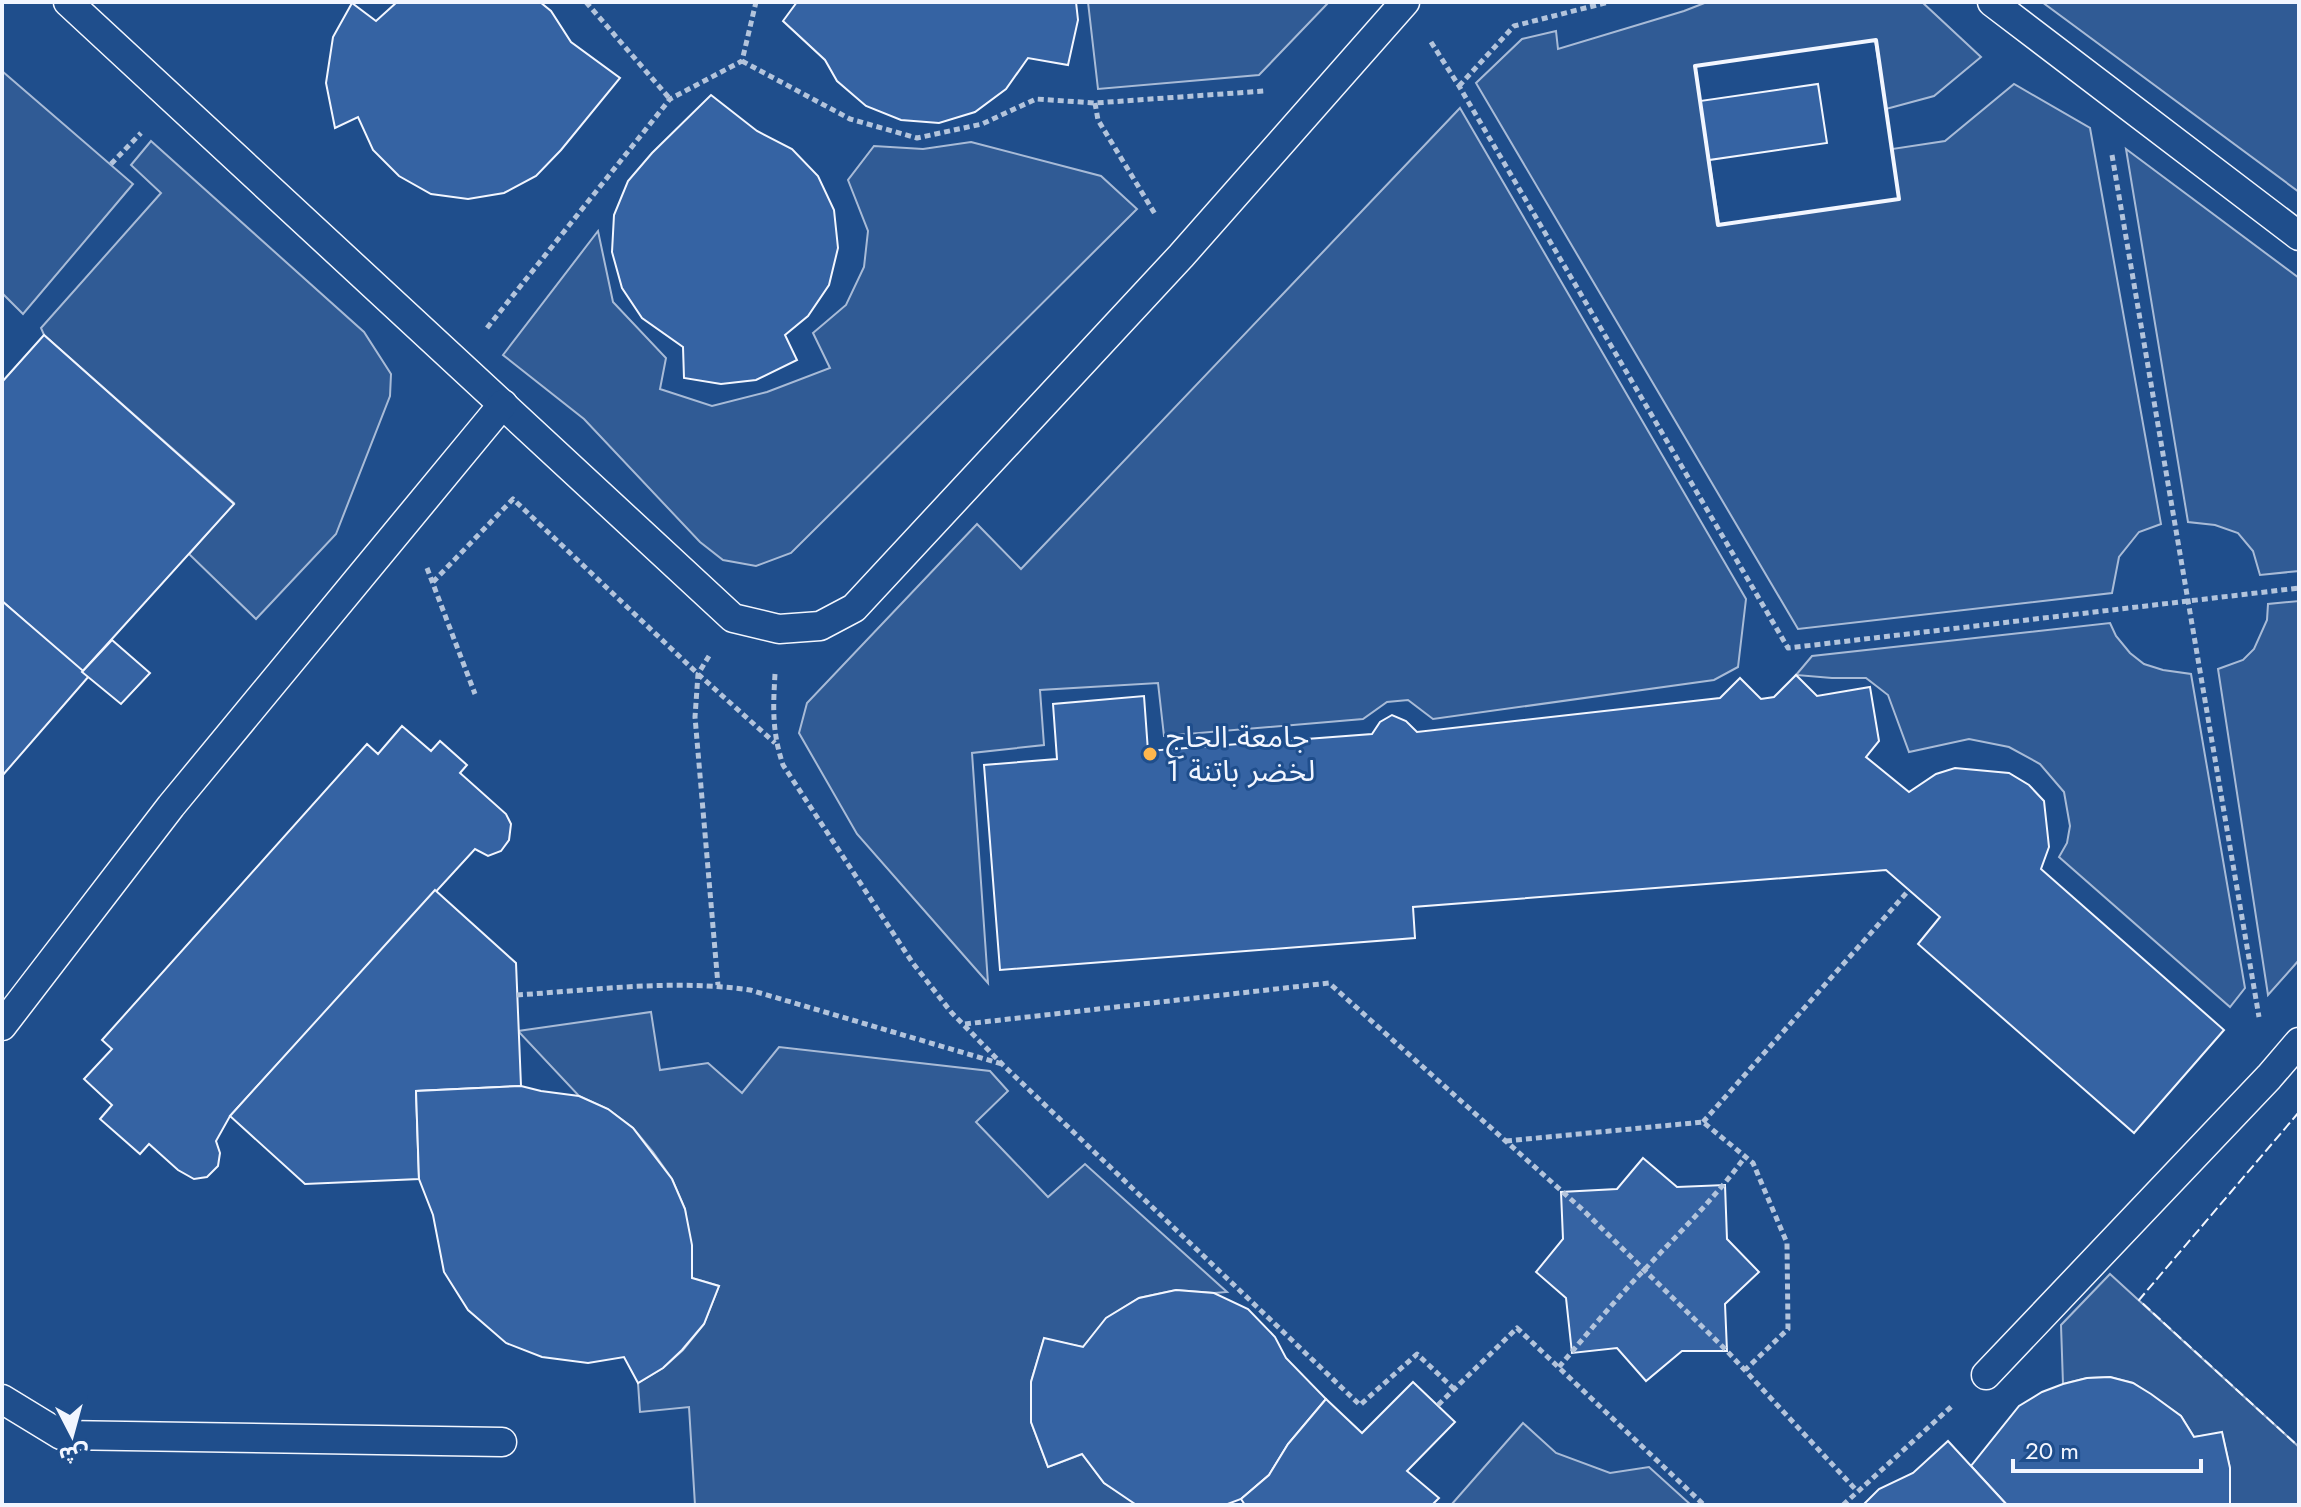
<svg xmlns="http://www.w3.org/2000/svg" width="2301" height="1507" font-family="Jost,'Noto Sans Arabic',sans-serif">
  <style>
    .built { fill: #305b95; stroke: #a8bbd7; stroke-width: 2 }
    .building { fill: #3563a3; stroke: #f2f6ff; stroke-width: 2 }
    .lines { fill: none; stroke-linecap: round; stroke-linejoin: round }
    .lane-casing { stroke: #f2f6ff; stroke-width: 31 }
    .path { stroke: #b3c4dc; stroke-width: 5; stroke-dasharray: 6 4; stroke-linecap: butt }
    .lane { stroke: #1f4e8c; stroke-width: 28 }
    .fence { stroke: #f2f6ff; stroke-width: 2; stroke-dasharray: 10 4; stroke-linecap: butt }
    .wall { stroke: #f2f6ff; stroke-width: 4 }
    .poi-dot { fill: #ffb74d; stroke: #1f4e8c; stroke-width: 3 }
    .labels { text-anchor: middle; stroke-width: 6; stroke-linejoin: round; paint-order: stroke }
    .poi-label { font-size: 30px; fill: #f2f6ff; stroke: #1f4e8c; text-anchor: start }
  </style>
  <rect width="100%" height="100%" fill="#1f4e8c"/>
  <!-- built -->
  <g class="built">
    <path d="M 1088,2 L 1329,2 L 1259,75 L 1098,89 Z"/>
    <path d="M 1707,2 L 1922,2 L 1981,57 L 1934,96 L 1886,109 L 1875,40 L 1695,66 L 1719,225 L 1899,199 L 1892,149 L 1945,141 L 2014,84 L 2090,128 L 2161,524 L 2139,532 L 2119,557 L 2112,593 L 1798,629 L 1476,83 L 1522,39 L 1556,31 L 1558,49 L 1684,11 Z"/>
    <path d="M 2042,2 L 2299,2 L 2299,192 Z"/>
    <path d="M 2,71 L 133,184 L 23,314 L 2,293 Z"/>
    <path d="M 1460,108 L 1746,599 L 1738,667 L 1714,680 L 1433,719 L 1408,700 L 1387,702 L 1363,719 L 1164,736 L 1158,683 L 1040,690 L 1044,745 L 972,753 L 988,983 L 857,834 L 799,733 L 807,703 L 977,524 L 1021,569 Z"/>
    <path d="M 151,141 L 364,332 L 391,374 L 390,396 L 336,534 L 256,619 L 189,554 L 234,503 L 44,335 L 41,328 L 161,193 L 131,165 Z"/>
    <path d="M 971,142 L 1101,176 L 1137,209 L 791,553 L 756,566 L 723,560 L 700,542 L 584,419 L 503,355 L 598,231 L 613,302 L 666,358 L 660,389 L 712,406 L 767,392 L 830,368 L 813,333 L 846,305 L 864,267 L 868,231 L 848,180 L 874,146 L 923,149 Z"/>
    <path d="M 2126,149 L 2299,278 L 2299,571 L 2260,575 L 2253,551 L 2238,533 L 2215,525 L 2188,522 Z"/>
    <path d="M 2299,601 L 2299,960 L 2268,995 L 2218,669 L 2243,660 L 2254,649 L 2267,620 L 2268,604 Z"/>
    <path d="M 2110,623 L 2116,636 L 2130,653 L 2144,664 L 2163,670 L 2191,674 L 2245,988 L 2230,1007 L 2059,857 L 2067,843 L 2070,826 L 2064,792 L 2040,764 L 2009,747 L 1969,739 L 1909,752 L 1888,695 L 1866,678 L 1832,678 L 1796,675 L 1812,656 Z"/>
    <path d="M 651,1012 L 660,1070 L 708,1063 L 742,1093 L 779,1047 L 990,1071 L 1008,1091 L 976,1122 L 1048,1197 L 1085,1164 L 1227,1292 L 1214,1293 L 1176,1290 L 1139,1298 L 1107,1318 L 1083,1347 L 1044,1339 L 1031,1382 L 1031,1422 L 1048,1467 L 1082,1454 L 1104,1483 L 1139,1505 L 695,1505 L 689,1407 L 640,1412 L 638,1383 L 663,1368 L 683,1350 L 704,1324 L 719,1286 L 692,1278 L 685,1209 L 672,1179 L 653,1152 L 633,1128 L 608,1109 L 579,1096 L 518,1031 Z"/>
    <path d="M 2110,1274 L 2299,1447 L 2299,1505 L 2230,1505 L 2230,1468 L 2222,1433 L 2194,1437 L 2181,1416 L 2133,1383 L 2110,1377 L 2087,1378 L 2063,1384 L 2061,1325 Z"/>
    <path d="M 1523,1423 L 1556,1453 L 1610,1473 L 1649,1467 L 1691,1505 L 1451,1505 Z"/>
  </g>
  <!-- building -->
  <g class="building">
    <path d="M 397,2 L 540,2 L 551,11 L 571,42 L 620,78 L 561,150 L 536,176 L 504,193 L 468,199 L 431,194 L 399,176 L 373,150 L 358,117 L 335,128 L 326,83 L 333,37 L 352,3 L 376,21 Z"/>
    <path d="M 797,2 L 1076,2 L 1078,20 L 1068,65 L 1028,58 L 1006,89 L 975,112 L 939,123 L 901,120 L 866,106 L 837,81 L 825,60 L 783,21 Z"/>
    <path d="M 1818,84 L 1827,143 L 1709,160 L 1700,101 Z"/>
    <path d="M 711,95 L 757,131 L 792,149 L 818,176 L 834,210 L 838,248 L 829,285 L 808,316 L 785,335 L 797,360 L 756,380 L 721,384 L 684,378 L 683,347 L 642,318 L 622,288 L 612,252 L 614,215 L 628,181 L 652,153 Z"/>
    <path d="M 44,335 L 234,504 L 82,672 L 2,601 L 2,382 Z"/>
    <path d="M 2,601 L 89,676 L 2,776 Z"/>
    <path d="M 112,640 L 150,673 L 121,704 L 82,672 Z"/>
    <path d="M 1796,675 L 1817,696 L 1870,687 L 1879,741 L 1866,757 L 1909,792 L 1936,774 L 1955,768 L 2009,773 L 2029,785 L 2044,801 L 2049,847 L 2041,869 L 2224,1030 L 2134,1133 L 1918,944 L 1940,917 L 1886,870 L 1413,907 L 1415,938 L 1000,970 L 984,765 L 1057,759 L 1053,704 L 1144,696 L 1148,751 L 1372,734 L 1380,722 L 1392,715 L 1406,721 L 1417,732 L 1720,698 L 1740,678 L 1761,699 L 1774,697 Z"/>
    <path d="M 402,726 L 431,751 L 440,741 L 467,765 L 460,773 L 506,814 L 511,824 L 509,840 L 501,851 L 488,856 L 475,849 L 230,1116 L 216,1141 L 220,1153 L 218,1166 L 207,1177 L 194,1179 L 178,1170 L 149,1144 L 140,1154 L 100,1119 L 112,1105 L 84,1079 L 112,1049 L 102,1040 L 367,744 L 378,754 Z"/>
    <path d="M 435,890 L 516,963 L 521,1086 L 416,1091 L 419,1179 L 305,1184 L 230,1116 Z"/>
    <path d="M 521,1086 L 541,1091 L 579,1096 L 608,1109 L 633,1128 L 672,1179 L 685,1209 L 692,1245 L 692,1278 L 719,1286 L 704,1324 L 682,1350 L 663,1368 L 638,1383 L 624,1357 L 588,1363 L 542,1357 L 506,1343 L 468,1310 L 444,1272 L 433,1215 L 419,1179 L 416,1091 Z"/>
    <path d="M 1643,1158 L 1677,1187 L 1725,1185 L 1727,1239 L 1759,1272 L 1725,1304 L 1727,1351 L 1682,1351 L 1646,1381 L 1617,1348 L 1572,1353 L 1566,1298 L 1536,1272 L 1563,1239 L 1561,1192 L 1617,1189 Z"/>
    <path d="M 1176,1290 L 1214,1293 L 1248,1309 L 1275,1337 L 1286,1358 L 1326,1399 L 1288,1444 L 1269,1475 L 1241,1499 L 1225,1505 L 1135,1504 L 1104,1483 L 1082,1454 L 1048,1467 L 1031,1422 L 1031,1382 L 1044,1338 L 1083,1347 L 1106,1318 L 1139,1298 Z"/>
    <path d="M 2110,1377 L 2133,1383 L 2151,1394 L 2181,1416 L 2194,1437 L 2222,1432 L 2230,1468 L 2230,1505 L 2007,1505 L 1971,1466 L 2019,1406 L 2042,1392 L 2063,1384 L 2087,1378 Z"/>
    <path d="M 1413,1382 L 1455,1422 L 1407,1471 L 1439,1498 L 1432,1505 L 1245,1505 L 1241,1499 L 1269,1475 L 1288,1444 L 1326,1399 L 1362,1433 Z"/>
    <path d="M 1948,1441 L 2007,1505 L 1863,1505 L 1879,1489 L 1913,1473 Z"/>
  </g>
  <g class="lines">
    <defs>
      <g id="lane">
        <path d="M 68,2 L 733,618 L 779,629 L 820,626 L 854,608 L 1181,256 L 1405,2"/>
        <path d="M 1992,2 L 2299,236"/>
        <path d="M 2,1026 L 171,806 L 503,404"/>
        <path d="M 1986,1375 L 2269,1077 L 2299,1042"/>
        <path d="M 2,1399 L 61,1435 L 502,1442"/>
      </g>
    </defs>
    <!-- lane casing -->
    <use href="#lane" class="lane-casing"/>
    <!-- path -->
    <g class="path">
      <path d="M 586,2 L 670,99"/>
      <path d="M 1431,42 L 1459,86 L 1788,648 L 2299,588"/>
      <path d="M 742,61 L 850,119 L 917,138 L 982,124 L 1036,99 L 1095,103 L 1264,91"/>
      <path d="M 1459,86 L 1514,26 L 1609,2"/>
      <path d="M 1095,103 L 1098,120 L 1155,214"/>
      <path d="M 2112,155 L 2259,1017"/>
      <path d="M 111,164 L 141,133"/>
      <path d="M 487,328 L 670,99 L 742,61 L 756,2"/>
      <path d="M 427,568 L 475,694"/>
      <path d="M 433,582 L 513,499 L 698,674 L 775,743"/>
      <path d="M 709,656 L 698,674 L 695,717 L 718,985"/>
      <path d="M 775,674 C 773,708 772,732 783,765 L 912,962 L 951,1012 L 1003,1065 L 1360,1405 L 1417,1354 L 1454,1389"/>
      <path d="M 517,995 C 594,990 674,979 750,990 L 1002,1064"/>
      <path d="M 965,1024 L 1329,983 L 1584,1211 L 1727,1351 L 1857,1491"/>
      <path d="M 1703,1122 L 1909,890"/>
      <path d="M 1506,1141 L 1703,1122 L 1753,1163 L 1787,1243 L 1788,1329 L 1745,1370"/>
      <path d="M 1559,1367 C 1587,1334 1615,1300 1645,1269 C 1680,1232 1715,1198 1745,1157"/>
      <path d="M 1438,1405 L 1517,1328 L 1704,1505"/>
      <path d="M 1843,1505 L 1953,1405"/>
    </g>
    <!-- lane -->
    <use href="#lane" class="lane"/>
    <!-- fence -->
    <path class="fence" d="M 2299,1112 L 2139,1300 L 2299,1447"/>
    <!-- wall -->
    <path class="wall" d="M 1876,40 L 1899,199 L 1718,225 L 1695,66 Z"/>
  </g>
  <!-- markers -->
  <circle class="poi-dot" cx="1150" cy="754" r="8"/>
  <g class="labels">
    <!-- poi labels -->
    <g class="poi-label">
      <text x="1166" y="747">جامعة الحاج<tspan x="1166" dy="34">لخضر باتنة 1</tspan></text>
    </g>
  </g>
  <!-- border -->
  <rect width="2301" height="1507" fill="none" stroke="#f2f6ff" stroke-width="8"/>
  <!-- north arrow -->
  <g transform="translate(72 1435) rotate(174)" stroke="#1f4e8c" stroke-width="6" paint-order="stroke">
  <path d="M0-6L14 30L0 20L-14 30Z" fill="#f2f6ff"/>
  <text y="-12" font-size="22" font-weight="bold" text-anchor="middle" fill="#f2f6ff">ش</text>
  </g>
  <!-- scale -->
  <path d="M2013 1459v12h188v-12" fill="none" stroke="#f2f6ff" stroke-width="4"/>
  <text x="2025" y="1459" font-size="24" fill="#f2f6ff" stroke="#1f4e8c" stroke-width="6" paint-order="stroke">20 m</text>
</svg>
